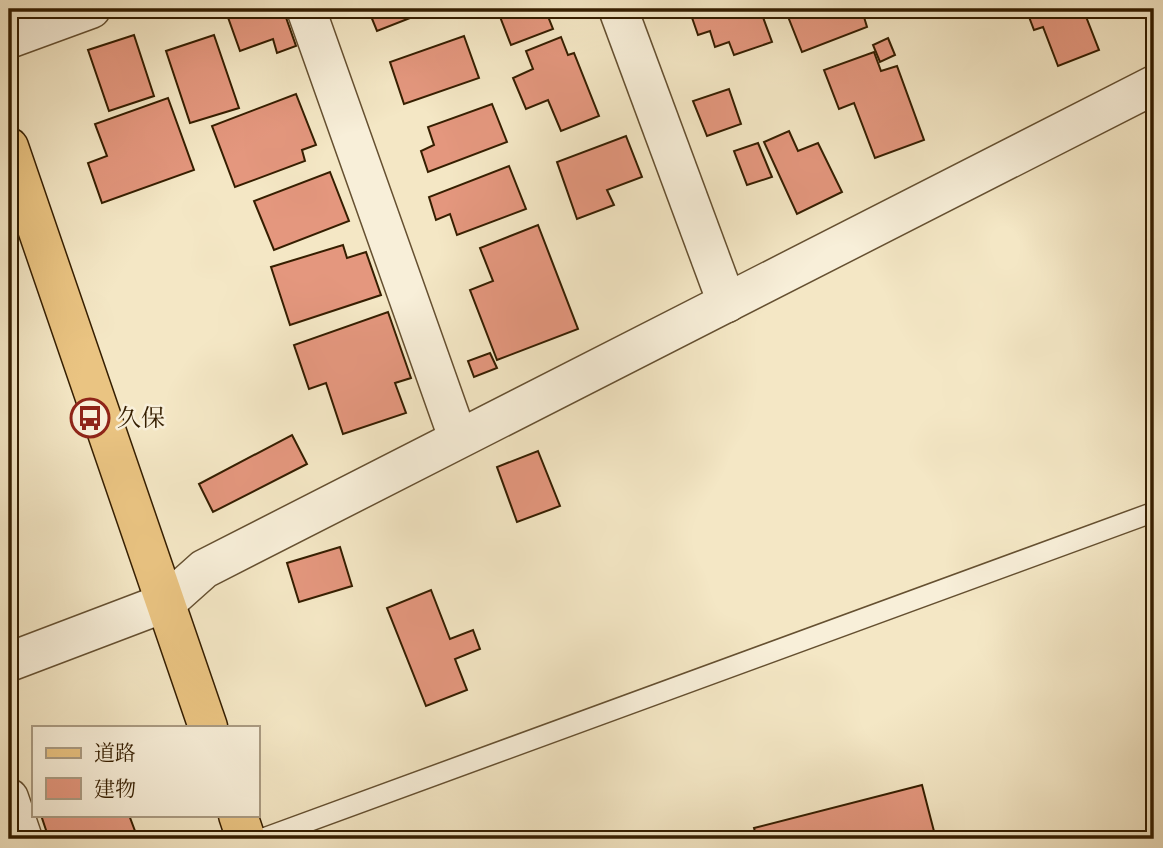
<svg xmlns="http://www.w3.org/2000/svg" width="1163" height="848" font-family="'IM FELL Double Pica','Noto Serif JP',serif">
  <style>
    .building { fill: #e4977e; stroke: #351e00; stroke-width: 2 }
    .lines { fill: none; stroke-linecap: round; stroke-linejoin: round }
    .service-casing { stroke: #655031; stroke-width: 22 }
    .minor-casing { stroke: #655031; stroke-width: 41 }
    .primary-casing { stroke: #351e00; stroke-width: 41 }
    .service { stroke: #f8efd9; stroke-width: 19 }
    .minor { stroke: #f8efd9; stroke-width: 38 }
    .primary { stroke: #eac482; stroke-width: 38 }
    .labels { text-anchor: middle; stroke-width: 5; stroke-linejoin: round; paint-order: stroke }
    .poi-label { font-size: 24px; fill: #351e00; stroke: #f8efd9; text-anchor: start }
  </style>
  <rect width="100%" height="100%" fill="#f4e7c5"/>
  <filter id="stains"><feTurbulence type="fractalNoise" baseFrequency=".00286" numOctaves="4"/><feColorMatrix values="0 0 0 0 .2 0 0 0 0 .09 0 0 0 0 .02 0 0 0 .5 -.17"/></filter>
  <radialGradient id="worn" r=".72"><stop offset=".6" stop-color="#630" stop-opacity="0"/><stop offset="1" stop-color="#630" stop-opacity=".3"/></radialGradient>
  <!-- building -->
  <g class="building">
    <path d="M 225,9 L 283,9 L 296,46 L 277,53 L 273,39 L 240,51 Z"/>
    <path d="M 368,9 L 433,9 L 377,31 Z"/>
    <path d="M 497,9 L 545,9 L 553,29 L 511,45 Z"/>
    <path d="M 689,9 L 760,9 L 772,42 L 734,55 L 729,42 L 715,47 L 710,31 L 698,35 Z"/>
    <path d="M 785,9 L 872,9 L 874,14 L 864,17 L 867,27 L 802,52 Z"/>
    <path d="M 1026,9 L 1083,9 L 1099,50 L 1058,66 L 1043,27 L 1034,30 Z"/>
    <path d="M 134,35 L 154,96 L 109,111 L 88,50 Z"/>
    <path d="M 214,35 L 239,108 L 190,123 L 166,51 Z"/>
    <path d="M 464,36 L 479,78 L 404,104 L 390,62 Z"/>
    <path d="M 561,37 L 568,55 L 574,53 L 599,116 L 561,131 L 548,100 L 526,109 L 513,78 L 533,69 L 526,51 Z"/>
    <path d="M 888,38 L 895,55 L 880,62 L 873,45 Z"/>
    <path d="M 874,52 L 881,71 L 897,66 L 924,140 L 875,158 L 854,103 L 839,109 L 824,70 Z"/>
    <path d="M 729,89 L 741,124 L 707,136 L 693,101 Z"/>
    <path d="M 296,94 L 316,145 L 302,150 L 305,161 L 235,187 L 212,126 Z"/>
    <path d="M 168,98 L 194,170 L 102,203 L 88,163 L 107,156 L 95,124 Z"/>
    <path d="M 492,104 L 507,142 L 428,172 L 421,151 L 434,145 L 428,127 Z"/>
    <path d="M 789,131 L 798,151 L 818,143 L 842,192 L 797,214 L 764,142 Z"/>
    <path d="M 626,136 L 642,177 L 607,190 L 614,205 L 577,219 L 557,162 Z"/>
    <path d="M 758,143 L 772,177 L 747,185 L 734,151 Z"/>
    <path d="M 509,166 L 526,209 L 457,235 L 450,214 L 436,220 L 429,197 Z"/>
    <path d="M 330,172 L 349,221 L 274,250 L 254,201 Z"/>
    <path d="M 538,225 L 578,329 L 497,360 L 470,290 L 493,281 L 480,248 Z"/>
    <path d="M 343,245 L 347,258 L 366,252 L 381,295 L 290,325 L 271,267 Z"/>
    <path d="M 388,312 L 411,378 L 395,383 L 406,413 L 343,434 L 326,383 L 309,389 L 294,345 Z"/>
    <path d="M 490,353 L 497,368 L 474,377 L 468,361 Z"/>
    <path d="M 292,435 L 307,464 L 213,512 L 199,484 Z"/>
    <path d="M 538,451 L 560,506 L 517,522 L 497,467 Z"/>
    <path d="M 340,547 L 352,586 L 299,602 L 287,563 Z"/>
    <path d="M 431,590 L 450,639 L 473,630 L 480,649 L 455,659 L 467,690 L 426,706 L 387,608 Z"/>
    <path d="M 922,785 L 936,839 L 757,839 L 754,828 Z"/>
    <path d="M 41,815 L 129,815 L 138,839 L 49,839 Z"/>
  </g>
  <g class="lines">
    <defs>
      <path id="service" d="M 261,839 L 1154,512"/>
      <g id="minor">
        <path d="M 306,9 L 458,438"/>
        <path d="M 618,9 L 727,303"/>
        <path d="M 9,39 L 91,9"/>
        <path d="M 9,662 L 167,602 L 204,569 L 1154,85"/>
        <path d="M 9,798 L 23,839"/>
      </g>
      <g id="primary">
        <path d="M 9,147 L 208,727"/>
        <path d="M 238,815 L 246,839"/>
      </g>
    </defs>
    <!-- service casing -->
    <use href="#service" class="service-casing"/>
    <!-- minor casing -->
    <use href="#minor" class="minor-casing"/>
    <!-- primary casing -->
    <use href="#primary" class="primary-casing"/>
    <!-- service -->
    <use href="#service" class="service"/>
    <!-- minor -->
    <use href="#minor" class="minor"/>
    <!-- primary -->
    <use href="#primary" class="primary"/>
  </g>
  <!-- icons -->
  <defs>
    <symbol id="bus-ring" viewBox="-11 -11 22 22"><circle r="9.5" fill="#f8efd9" stroke="#8f2418" stroke-width="1.5"/><path d="M-5-6H5V4H4V6H2V4H-2V6H-4V4H-5ZM-3.5-4V0h7V-4ZM-3.5 1.2v1.5H-2V1.2ZM2 1.2v1.5H3.5V1.2Z" fill="#8f2418"/></symbol>
  </defs>
  <g fill-rule="evenodd">
    <use href="#bus-ring" x="68" y="396" width="44" height="44"/>
  </g>
  <g class="labels">
    <!-- poi labels -->
    <g class="poi-label">
      <text x="117" y="426">久保</text>
    </g>
  </g>
  <!-- margin -->
  <rect width="1163" height="848" fill="none" stroke="#f4e7c5" stroke-width="35"/>
  <rect x="10" y="10" width="1142" height="827" fill="none" stroke="#351e00" stroke-width="3.5"/>
  <rect x="18" y="18" width="1128" height="813" fill="none" stroke="#351e00" stroke-width="2"/>
  <!-- legend -->
  <rect x="32" y="726" width="228" height="91" fill="#f8efd9" stroke="#aa9b82" stroke-width="2"/>
  <rect x="46" y="748" width="35" height="10" fill="#eac482" stroke="#aa9b82" stroke-width="2"/>
  <text x="94" y="760" font-size="21" fill="#351e00">道路</text>
  <rect x="46" y="778" width="35" height="21" fill="#e4977e" stroke="#aa9b82" stroke-width="2"/>
  <text x="94" y="796" font-size="21" fill="#351e00">建物</text>
  <rect width="100%" height="100%" filter="url(#stains)"/>
  <rect width="100%" height="100%" fill="url(#worn)"/>
</svg>
